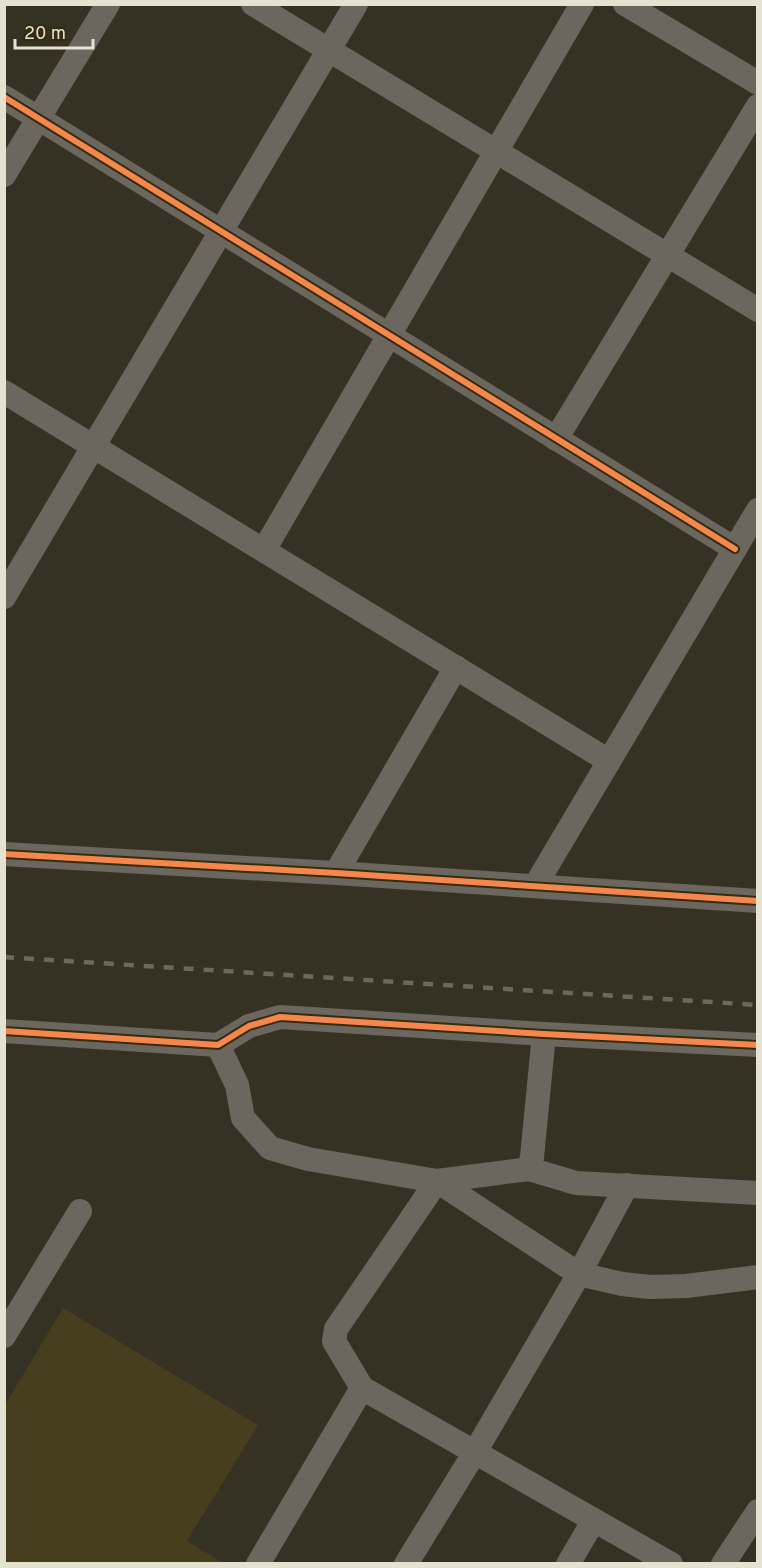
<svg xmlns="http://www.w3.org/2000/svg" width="762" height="1568" font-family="Overpass,sans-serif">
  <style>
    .built { fill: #473e1e }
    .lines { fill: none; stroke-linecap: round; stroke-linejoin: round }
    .minor { stroke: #6b675f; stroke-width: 24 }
    .rail { stroke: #6c685f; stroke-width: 4.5; stroke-dasharray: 10 10; stroke-linecap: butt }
    .cycleway-casing { stroke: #342c11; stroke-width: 10 }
    .cycleway { stroke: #f5874c; stroke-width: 6 }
  </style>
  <rect width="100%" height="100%" fill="#363223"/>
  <!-- built -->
  <path class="built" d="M 63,1308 L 258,1425 L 187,1541 L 223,1563 L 5,1563 L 5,1405 Z"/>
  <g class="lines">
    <!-- minor -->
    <g class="minor">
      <path d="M 253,4 L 758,310"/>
      <path d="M 625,4 L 758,83"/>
      <path d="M 4,97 L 735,549"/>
      <path d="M 4,175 L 108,4"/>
      <path d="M 4,392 L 609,761"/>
      <path d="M 556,439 L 758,106"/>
      <path d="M 264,550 L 582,4"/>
      <path d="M 4,597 L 356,4"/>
      <path d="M 4,854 L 336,873 L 758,901"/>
      <path d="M 336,873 L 456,667"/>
      <path d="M 535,886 L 758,510"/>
      <path d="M 4,1031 L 218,1045 L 249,1026 L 280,1017 L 544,1034 L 758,1045"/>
      <path d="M 544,1034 L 532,1157 L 529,1169 L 576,1183 L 758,1193"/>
      <path d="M 218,1045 L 237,1085 L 243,1118 L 270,1148 L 308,1159 L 437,1181 L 579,1274 L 622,1284 L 650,1287 L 686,1286 L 758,1277"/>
      <path d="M 529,1169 L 437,1181 L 336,1329 L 334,1341 L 362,1388 L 671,1564"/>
      <path d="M 4,1336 L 80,1211"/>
      <path d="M 258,1564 L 362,1388"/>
      <path d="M 406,1564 L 475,1452 L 579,1274 L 627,1185"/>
      <path d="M 568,1564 L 594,1520"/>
      <path d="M 723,1564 L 758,1511"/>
    </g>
    <!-- rail -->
    <path class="rail" d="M 4,957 L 758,1005"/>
    <defs>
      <g id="cycleway">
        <path d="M 4,97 L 735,549"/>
        <path d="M 4,854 L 336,873 L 758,901"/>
        <path d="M 4,1031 L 218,1045 L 249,1026 L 280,1017 L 544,1034 L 758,1045"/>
      </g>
    </defs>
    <!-- cycleway casing -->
    <use href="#cycleway" class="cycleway-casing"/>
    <!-- cycleway -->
    <use href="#cycleway" class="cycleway"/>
  </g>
  <!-- border -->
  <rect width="762" height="1568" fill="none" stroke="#e6e2d2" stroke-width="12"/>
  <!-- scale -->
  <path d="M15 39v9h78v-9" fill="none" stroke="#e6e2d2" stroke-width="3"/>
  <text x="24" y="39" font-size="18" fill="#e6e2d2" stroke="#342c11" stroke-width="4.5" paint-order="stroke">20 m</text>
</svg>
